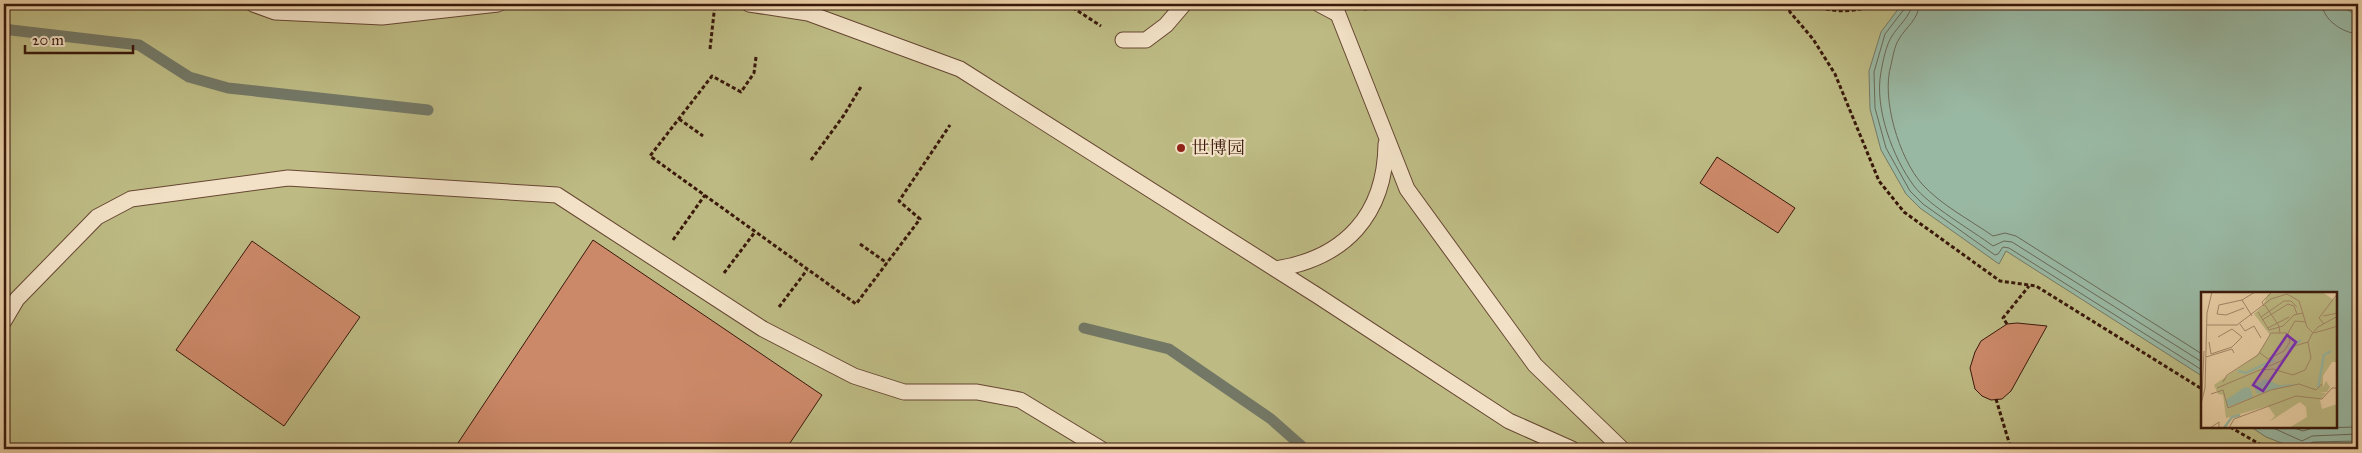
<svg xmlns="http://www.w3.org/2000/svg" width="2362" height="453" font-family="'IM FELL Great Primer','Noto Serif SC',serif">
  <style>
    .green { fill: #bdba83; stroke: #7b6946; fill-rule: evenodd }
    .water { fill: #99b8a3; stroke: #737866 }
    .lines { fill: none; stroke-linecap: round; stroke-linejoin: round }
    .shore { stroke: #696856; stroke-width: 1 }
    .stream { stroke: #737866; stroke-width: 11 }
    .building { fill: #cc8969; stroke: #39180a }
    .lane-casing { stroke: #664632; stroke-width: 17 }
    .path { stroke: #39180a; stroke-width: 3; stroke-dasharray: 4 2.5; stroke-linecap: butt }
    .lane { stroke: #f2e1c6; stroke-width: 15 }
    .poi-dot { fill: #8f2418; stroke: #f2e1c6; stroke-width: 2 }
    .labels { text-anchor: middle; stroke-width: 4.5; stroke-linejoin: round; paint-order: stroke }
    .poi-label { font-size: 18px; fill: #39180a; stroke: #f2e1c6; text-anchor: start }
    .inset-river { fill: none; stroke: #99b8a3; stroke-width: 2.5 }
    .inset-road { fill: none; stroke: #a48769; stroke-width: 1 }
    .view { fill: #7b2cbf; fill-opacity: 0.15; stroke: #7b2cbf; stroke-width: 2.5 }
    .inset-edge { fill: none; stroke: #39180a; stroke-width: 2.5 }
  </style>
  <rect width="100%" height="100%" fill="#ebd1a8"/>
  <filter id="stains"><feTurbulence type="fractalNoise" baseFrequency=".004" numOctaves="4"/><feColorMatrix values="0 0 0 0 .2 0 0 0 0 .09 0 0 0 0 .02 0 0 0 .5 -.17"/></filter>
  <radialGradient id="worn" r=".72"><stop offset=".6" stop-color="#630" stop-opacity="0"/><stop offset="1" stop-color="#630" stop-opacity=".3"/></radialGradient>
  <!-- green -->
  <path class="green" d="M 4,4 L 2358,4 L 2358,449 L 4,449 ZM 2202,293 L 2336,293 L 2336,427 L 2202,427 Z"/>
  <!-- water -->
  <path class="water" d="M 1902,4 L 2338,4 L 2358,16 L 2358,445 L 2292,447 L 2266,437 L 2251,427 L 2336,427 L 2336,293 L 2202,293 L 2202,376 L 2006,251 L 1999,264 L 1920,208 L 1906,194 L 1881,150 L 1870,109 L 1869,71 L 1881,32 Z"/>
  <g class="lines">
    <!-- shore -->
    <g class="shore">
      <path d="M 1905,4 L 1905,8 L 1885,34 L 1874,72 L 1875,108 L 1886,148 L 1910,191 L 1923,204 L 1995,255 L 1998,254 L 2003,247 L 2009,248 L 2202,370"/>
      <path d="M 1912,4 C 1911,16 1898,26 1892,36 C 1886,45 1883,61 1881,72 C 1874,108 1893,158 1914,186 C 1928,205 1973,231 1993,246 L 2004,241 L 2012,242 L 2202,362"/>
      <path d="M 1919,4 C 1919,19 1906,27 1899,39 C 1894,47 1893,57 1891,65 C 1881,98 1899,158 1922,184 C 1941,205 1970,220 1993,236 L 2005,233 L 2016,236 L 2202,354"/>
      <path d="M 2322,4 C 2323,20 2343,33 2358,34"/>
      <path d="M 2271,427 L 2302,441 L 2312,436 L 2358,434"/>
      <path d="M 2291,427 L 2303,431 L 2313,428 L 2358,427"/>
      <path d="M 2308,449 L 2309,444 L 2313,442 L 2358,441"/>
    </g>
    <!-- stream -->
    <g class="stream">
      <path d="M 4,27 L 11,30 L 139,45 L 189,77 L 228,88 L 428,110"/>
      <path d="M 1084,328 L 1169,349 L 1271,419 L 1305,449"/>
    </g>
  </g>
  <!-- building -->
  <g class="building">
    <path d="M 1717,157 L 1795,208 L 1778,233 L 1700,183 Z"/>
    <path d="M 593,240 L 822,395 L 786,449 L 454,449 Z"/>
    <path d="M 252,241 L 360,317 L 284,426 L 176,350 Z"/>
    <path d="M 2017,323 L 2047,326 L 2011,391 L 2002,399 L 1991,400 L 1982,396 L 1975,389 L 1970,368 L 1975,352 L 1981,341 L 2007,324 Z"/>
  </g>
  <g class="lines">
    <defs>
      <g id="lane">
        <path d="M 253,4 L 275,12 L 382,17 L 498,4"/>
        <path d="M 749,4 L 808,13 L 960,69 L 1318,296 L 1509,421 L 1572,449"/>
        <path d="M 1319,4 L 1336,13"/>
        <path d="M 1334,4 L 1407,189 L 1535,365 L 1622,449"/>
        <path d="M 1123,40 L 1146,40 L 1166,25 L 1184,4"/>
        <path d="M 1276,269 C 1345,258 1385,215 1386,144"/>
        <path d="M 4,321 L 17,299 L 97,217 L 131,199 L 288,178 L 557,195 L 763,329 L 854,376 L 904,392 L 977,392 L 1020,400 L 1101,449"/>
      </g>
    </defs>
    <!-- lane casing -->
    <use href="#lane" class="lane-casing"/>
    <!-- path -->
    <g class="path">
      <path d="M 1067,4 L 1101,26"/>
      <path d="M 1787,4 L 1790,12 L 1813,39 L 1835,74 L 1879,181 L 1904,212 L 2000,281 L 2036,286 L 2202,389"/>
      <path d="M 1807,4 C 1829,12 1854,14 1875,4"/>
      <path d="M 1364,9 L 1411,4"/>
      <path d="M 710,49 L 715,4"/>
      <path d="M 756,57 L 754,73 L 741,92 L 712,76 L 650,156 L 856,304 L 920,219 L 899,201 L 950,125"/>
      <path d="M 679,119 L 703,136"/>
      <path d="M 811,160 L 844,115 L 862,85"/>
      <path d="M 673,240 L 705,195"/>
      <path d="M 860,244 L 887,263"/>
      <path d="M 724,273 L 755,232"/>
      <path d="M 779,307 L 807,270"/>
      <path d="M 2007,324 L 2003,318 L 2029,286"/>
      <path d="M 1996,399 L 2011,449"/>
      <path d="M 2230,427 L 2268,449"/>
    </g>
    <!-- lane -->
    <use href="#lane" class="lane"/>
  </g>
  <!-- markers -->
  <circle class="poi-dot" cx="1181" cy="148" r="5"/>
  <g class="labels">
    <!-- poi labels -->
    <g class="poi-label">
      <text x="1191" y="154">世博园</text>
    </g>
  </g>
  <!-- overview -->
  <g transform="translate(2201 292)">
    <rect width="136" height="136" fill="#ebd1a8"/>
    <path d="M 121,0 L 133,8 L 136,4 L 136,70 L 131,70 L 122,84 L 122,95 L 125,89 L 129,95 L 126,100 L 118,100 L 125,101 L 119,108 L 121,117 L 136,112 L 136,136 L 88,136 L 106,125 L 105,115 L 99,110 L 68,130 L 74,124 L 67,114 L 25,126 L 22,103 L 17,102 L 13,93 L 56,63 L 69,43 L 53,22 L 62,14 L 67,2 Z" fill="#bdba83"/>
    <path d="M 64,87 L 78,93 L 95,92 L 56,102 L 53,93 ZM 44,95 L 49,96 L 52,105 L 27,115 L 25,108 Z" fill="#99b8a3"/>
    <path class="inset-river" d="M 87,57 L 100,48M 37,79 L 45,81 L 73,68M 117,96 L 123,63 L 130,59M 23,136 L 31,125 L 39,123"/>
    <path class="inset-road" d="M 41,8 L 18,13 L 16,22 L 25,23 L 43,16M 64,13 L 78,34 L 79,41M 63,14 L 61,10 L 71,0M 57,20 L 68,38M 51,24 L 41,8 L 54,0M 122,24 L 137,21M 60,25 L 83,9 L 90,9 L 96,15M 61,28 L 87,12 L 93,14 L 96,22M 39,32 L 44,39 L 53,34 L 60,46M 123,32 L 118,26 L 137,1M 6,33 L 36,33 L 70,7 L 86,2 L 98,9 L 106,35 L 112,41M 67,36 L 88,25M 68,38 L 82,34 L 93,23 L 102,21M 70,41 L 86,41M 113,41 L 137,34M 8,50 L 10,62 L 31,55 L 41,45 L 31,37 L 17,45M 59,61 L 67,67 L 83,59 L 89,50 L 87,41 L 94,29 L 105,30M 5,65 L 31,57 L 33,61M 61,78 L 72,77 L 92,83 L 104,78 L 110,66 L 107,50 L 111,42 L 117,35 L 137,24M 22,90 L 26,83 L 57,63 L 70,41M 16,96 L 80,69 L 93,54 L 107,50M 10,102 L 22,98 L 27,116 L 70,98 L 98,92 L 115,98 L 121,92M 1,104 L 3,59M 0,112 L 4,96 L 6,21 L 11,0M 9,136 L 18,130 L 18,136M 28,136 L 33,127 L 95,104 L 121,107 L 131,96 L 137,96"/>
    <path class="view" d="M 86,43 L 95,50 L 62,99 L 52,93 Z"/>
    <rect width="136" height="136" class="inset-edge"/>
  </g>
  <!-- margin -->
  <rect width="2362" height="453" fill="none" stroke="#ebd1a8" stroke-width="20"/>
  <rect x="5" y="5" width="2352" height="443" fill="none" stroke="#39180a" stroke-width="2.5"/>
  <rect x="10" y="10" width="2342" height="433" fill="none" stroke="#39180a"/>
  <!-- scale -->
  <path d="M25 45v8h108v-8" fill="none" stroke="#39180a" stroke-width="2.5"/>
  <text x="32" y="45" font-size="15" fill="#39180a" stroke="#f2e1c6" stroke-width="4" paint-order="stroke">20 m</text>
  <rect width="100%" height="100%" filter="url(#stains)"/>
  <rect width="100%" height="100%" fill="url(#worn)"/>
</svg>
